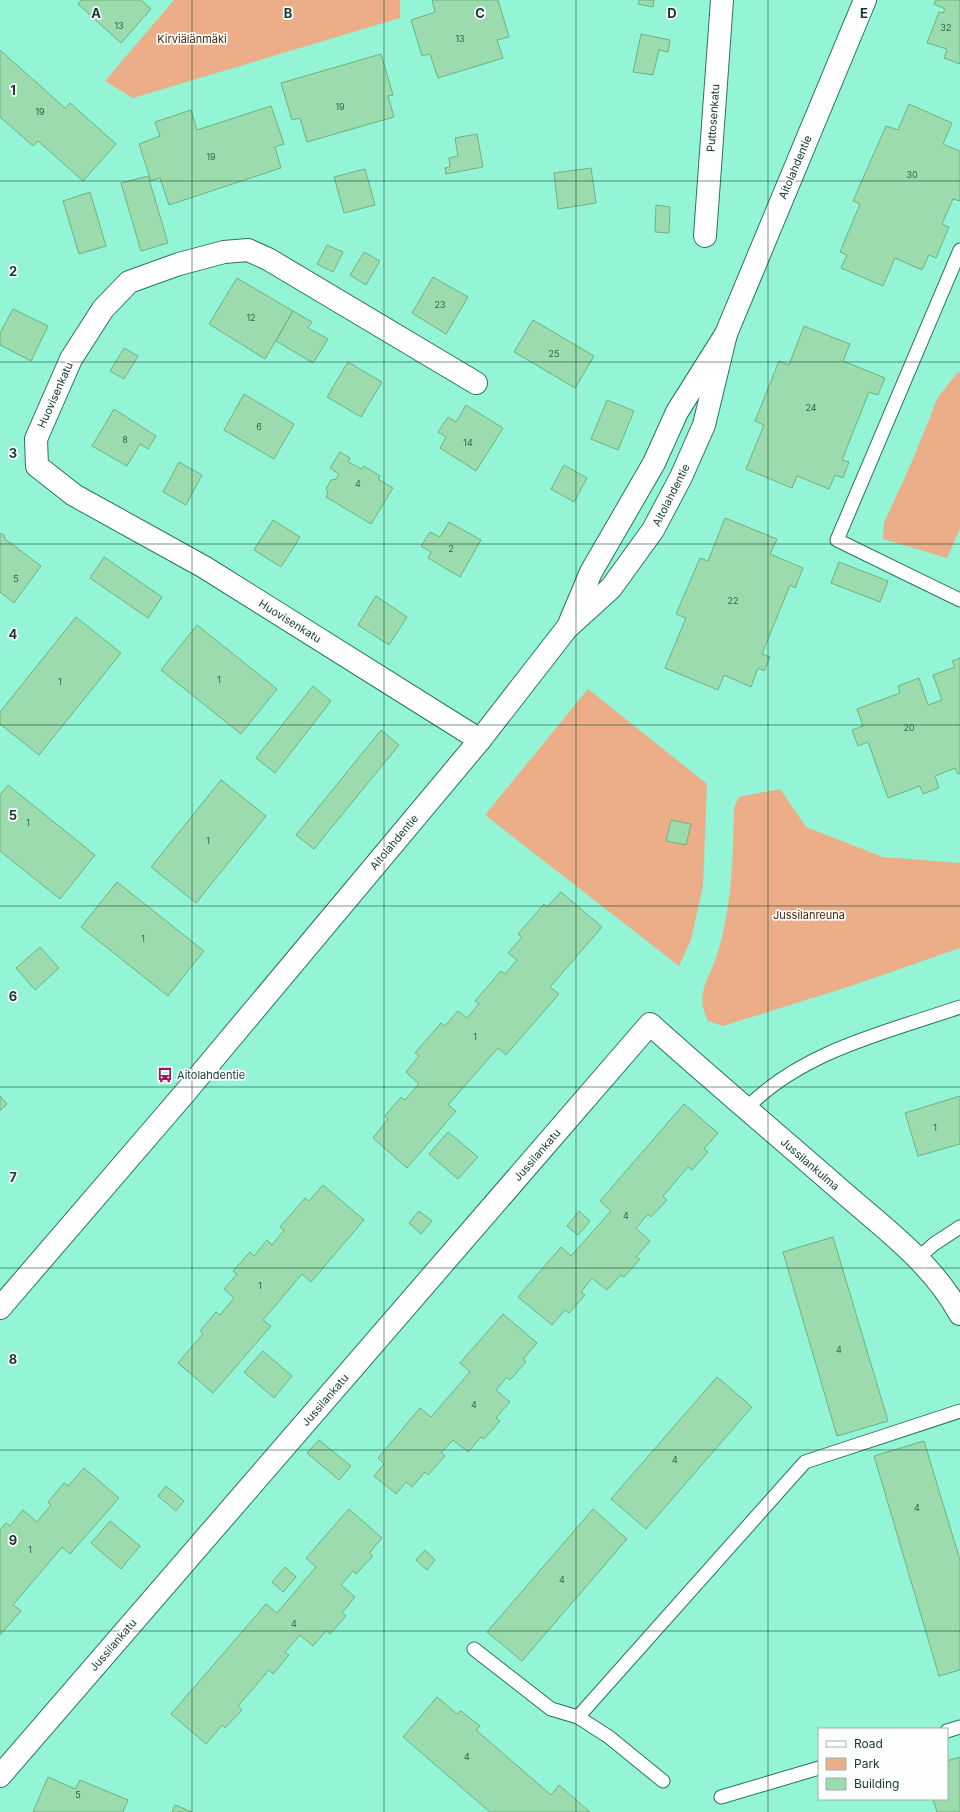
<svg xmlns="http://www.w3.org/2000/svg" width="960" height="1812" font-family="Inter,sans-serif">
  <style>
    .green { fill: #ebae89 }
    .building { fill: #9cdbad; stroke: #6eb382 }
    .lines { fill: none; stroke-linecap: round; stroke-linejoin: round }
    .service-casing { stroke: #2a7461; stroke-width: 15 }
    .minor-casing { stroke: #2a7461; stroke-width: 24 }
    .secondary-casing { stroke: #2a7461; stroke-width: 24 }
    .service { stroke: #fff; stroke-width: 13 }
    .minor { stroke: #fff; stroke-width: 22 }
    .secondary { stroke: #fff; stroke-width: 22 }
    .grid { fill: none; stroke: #113a2f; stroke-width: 1; stroke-opacity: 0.55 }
    .labels { text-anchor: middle; stroke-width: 3.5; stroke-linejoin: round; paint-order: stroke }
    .number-label { font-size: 9px; fill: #34624e }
    .park-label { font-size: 11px; fill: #4d2507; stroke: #fefefe }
    .street-label { font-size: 11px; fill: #113a2f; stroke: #fefefe }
    .poi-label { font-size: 11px; fill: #113a2f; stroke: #fefefe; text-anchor: start }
    .grid-label { font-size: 13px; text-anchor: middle; font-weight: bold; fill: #113a2f; stroke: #fefefe; stroke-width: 3.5; stroke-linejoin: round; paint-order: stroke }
  </style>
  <rect width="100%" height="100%" fill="#94f4d6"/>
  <!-- green -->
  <g class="green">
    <path d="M 174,0 L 400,0 L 400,18 L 133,98 L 105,81 Z"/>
    <path d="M 958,372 L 960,373 L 960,529 L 947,558 L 883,539 L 884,523 L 914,457 L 938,397 Z"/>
    <path d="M 588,689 L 707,784 L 703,886 L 691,940 L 679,966 L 485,815 Z"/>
    <path d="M 780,789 L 806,827 L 883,857 L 960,863 L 960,948 L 851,986 L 723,1026 L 708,1021 C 694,993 709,981 717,955 C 732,907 733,858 734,808 L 739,797 Z"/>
  </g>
  <!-- building -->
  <g class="building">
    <path d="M 81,0 L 141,0 L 151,9 L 121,43 L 78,4 Z"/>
    <path d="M 432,0 L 498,0 L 509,37 L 497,40 L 503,58 L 438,78 L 430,54 L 422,56 L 411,20 L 435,12 Z"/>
    <path d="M 639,0 L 654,0 L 653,7 L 638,4 Z"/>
    <path d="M 936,0 L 960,0 L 960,64 L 944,58 L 947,49 L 927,43 L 939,12 L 943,13 L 945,9 L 934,4 Z"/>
    <path d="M 641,34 L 670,40 L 668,52 L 659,50 L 653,75 L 633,72 Z"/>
    <path d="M 0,50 L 65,108 L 70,103 L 116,144 L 83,181 L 38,141 L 33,146 L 0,117 Z"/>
    <path d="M 381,54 L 393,95 L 388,96 L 394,117 L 307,142 L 300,118 L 292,120 L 281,83 Z"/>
    <path d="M 909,104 L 952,123 L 943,144 L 960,151 L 960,201 L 953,199 L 942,224 L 949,227 L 936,258 L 929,255 L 922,270 L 895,258 L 883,286 L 841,268 L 847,255 L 840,252 L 860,204 L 853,201 L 886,126 L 898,130 Z"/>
    <path d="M 271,106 L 284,144 L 275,147 L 281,168 L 169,205 L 160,178 L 151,181 L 139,144 L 160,136 L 155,122 L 191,110 L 197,130 Z"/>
    <path d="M 477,134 L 483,167 L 446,174 L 445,168 L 450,167 L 449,158 L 458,156 L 455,138 Z"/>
    <path d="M 591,168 L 596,203 L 558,209 L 554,173 Z"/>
    <path d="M 365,169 L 375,205 L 344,213 L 334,177 Z"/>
    <path d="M 148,176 L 168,243 L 141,251 L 121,183 Z"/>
    <path d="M 90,192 L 106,246 L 79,254 L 63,201 Z"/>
    <path d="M 656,205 L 670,207 L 669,233 L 655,232 Z"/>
    <path d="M 327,245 L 343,252 L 333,272 L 317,264 Z"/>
    <path d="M 364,252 L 380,261 L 366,285 L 350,275 Z"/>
    <path d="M 433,277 L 468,297 L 446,334 L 412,313 Z"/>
    <path d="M 237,278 L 293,311 L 265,359 L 209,324 Z"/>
    <path d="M 13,309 L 48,326 L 31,361 L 0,345 L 0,333 Z"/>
    <path d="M 293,311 L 312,322 L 308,328 L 328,339 L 313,363 L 276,341 Z"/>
    <path d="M 533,320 L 594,356 L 575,388 L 514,352 Z"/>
    <path d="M 804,326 L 850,344 L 843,361 L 885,378 L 878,395 L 869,392 L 842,460 L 849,462 L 843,478 L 835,475 L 829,489 L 797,476 L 792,488 L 746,469 L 764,425 L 755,421 L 779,361 L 789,365 Z"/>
    <path d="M 124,348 L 138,356 L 124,379 L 110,371 Z"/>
    <path d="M 348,362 L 382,382 L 361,417 L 327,397 Z"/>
    <path d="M 244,394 L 294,424 L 274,459 L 224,430 Z"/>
    <path d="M 607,400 L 634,411 L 618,450 L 591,439 Z"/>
    <path d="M 466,405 L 503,428 L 476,471 L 440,448 L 446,437 L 438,432 L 448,417 L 456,422 Z"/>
    <path d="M 114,409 L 156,436 L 148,449 L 140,444 L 127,466 L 92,446 Z"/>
    <path d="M 340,452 L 350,458 L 348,462 L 362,469 L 364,466 L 380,476 L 378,479 L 393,488 L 371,524 L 326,497 L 328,493 L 326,489 L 331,480 L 336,479 L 339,474 L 330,468 Z"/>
    <path d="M 179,462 L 202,475 L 186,505 L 163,492 Z"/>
    <path d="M 564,465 L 587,478 L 574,502 L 551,489 Z"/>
    <path d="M 725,518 L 777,539 L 770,554 L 803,568 L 795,588 L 790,585 L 762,654 L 770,657 L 764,671 L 758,668 L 751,687 L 724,675 L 718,690 L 665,668 L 686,618 L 676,614 L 700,558 L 708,561 Z"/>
    <path d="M 273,520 L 300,537 L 281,567 L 254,550 Z"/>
    <path d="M 449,522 L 481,540 L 460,577 L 428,558 L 431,552 L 421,546 L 430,532 L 440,537 Z"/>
    <path d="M 0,533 L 4,535 L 5,539 L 41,566 L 14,603 L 0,592 Z"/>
    <path d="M 104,557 L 162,597 L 148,618 L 90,578 Z"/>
    <path d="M 839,562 L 888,581 L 880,602 L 831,583 Z"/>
    <path d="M 376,596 L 407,617 L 389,645 L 358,625 Z"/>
    <path d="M 76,617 L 121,653 L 39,755 L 0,724 L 0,712 Z"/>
    <path d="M 197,625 L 277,689 L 241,734 L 161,670 Z"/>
    <path d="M 960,658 L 960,773 L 958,774 L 955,768 L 935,776 L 939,788 L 923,794 L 920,786 L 888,798 L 868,742 L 858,746 L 852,730 L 863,726 L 857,709 L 900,693 L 898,686 L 919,678 L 928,705 L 942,700 L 933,675 L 955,667 L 952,661 Z"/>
    <path d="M 313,686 L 331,701 L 275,773 L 256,758 Z"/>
    <path d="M 381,730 L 399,745 L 314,849 L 296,835 Z"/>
    <path d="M 221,780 L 266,816 L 196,903 L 151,867 Z"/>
    <path d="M 8,785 L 95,855 L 60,899 L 0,851 L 0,795 Z"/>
    <path d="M 671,820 L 691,824 L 686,845 L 666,841 Z"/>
    <path d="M 117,882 L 204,951 L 168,996 L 81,927 Z"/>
    <path d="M 561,892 L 602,927 L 550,987 L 559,994 L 506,1055 L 498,1048 L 448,1105 L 456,1111 L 407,1168 L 373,1138 L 388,1119 L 385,1116 L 401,1097 L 405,1100 L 419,1084 L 406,1072 L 419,1056 L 415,1053 L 441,1023 L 445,1026 L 458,1011 L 467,1018 L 479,1004 L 475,1001 L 501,971 L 505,974 L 517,960 L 508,953 L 522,937 L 518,934 L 544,904 L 547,907 Z"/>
    <path d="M 40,947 L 59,968 L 35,990 L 16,968 Z"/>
    <path d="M 0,1096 L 7,1104 L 0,1111 Z"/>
    <path d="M 960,1096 L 960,1144 L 918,1156 L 905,1113 Z"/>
    <path d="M 684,1104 L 718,1133 L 704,1149 L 708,1152 L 692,1170 L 688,1167 L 663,1196 L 667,1200 L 651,1217 L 648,1214 L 636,1228 L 650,1241 L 636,1257 L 640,1259 L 624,1277 L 621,1275 L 607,1290 L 592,1278 L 581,1292 L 585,1295 L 569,1313 L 565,1310 L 552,1325 L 518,1297 L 561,1247 L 571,1256 L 611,1211 L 600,1201 Z"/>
    <path d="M 448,1132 L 478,1157 L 458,1179 L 429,1154 Z"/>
    <path d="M 323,1185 L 364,1220 L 311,1282 L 302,1274 L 263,1320 L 271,1326 L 213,1393 L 178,1363 L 203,1334 L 200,1331 L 216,1312 L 220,1315 L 234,1298 L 224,1289 L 237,1274 L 233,1271 L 250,1252 L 254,1256 L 267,1240 L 272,1245 L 284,1230 L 280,1227 L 305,1198 L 309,1201 Z"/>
    <path d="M 419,1211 L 432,1221 L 421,1234 L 409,1223 Z"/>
    <path d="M 579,1211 L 590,1221 L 578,1235 L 567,1226 Z"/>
    <path d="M 833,1237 L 888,1421 L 837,1436 L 783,1252 Z"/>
    <path d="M 503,1314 L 537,1343 L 523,1359 L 526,1362 L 510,1380 L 507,1377 L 496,1390 L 510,1402 L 496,1418 L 500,1421 L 484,1439 L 481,1437 L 468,1452 L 453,1440 L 441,1453 L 445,1456 L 428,1475 L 425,1472 L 412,1487 L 406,1482 L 396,1494 L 374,1476 L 384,1464 L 378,1458 L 420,1408 L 431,1417 L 470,1372 L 460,1363 Z"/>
    <path d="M 263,1351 L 292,1376 L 274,1398 L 244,1372 Z"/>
    <path d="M 717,1377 L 752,1407 L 646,1529 L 611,1499 Z"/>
    <path d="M 319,1440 L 351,1466 L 339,1480 L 307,1453 Z"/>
    <path d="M 924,1441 L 960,1560 L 960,1670 L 939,1676 L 874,1456 Z"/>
    <path d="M 84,1468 L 119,1498 L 70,1554 L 62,1547 L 13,1605 L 21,1611 L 0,1635 L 0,1530 L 6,1523 L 10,1526 L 23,1510 L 37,1522 L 51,1505 L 48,1502 L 64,1483 L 68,1486 Z"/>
    <path d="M 166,1486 L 184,1501 L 176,1511 L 158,1496 Z"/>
    <path d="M 349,1509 L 382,1538 L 369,1553 L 373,1556 L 356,1574 L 353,1571 L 341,1585 L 355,1597 L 342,1613 L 346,1616 L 330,1634 L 326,1631 L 313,1646 L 300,1635 L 285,1652 L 289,1655 L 273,1674 L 269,1670 L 238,1706 L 242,1710 L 225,1728 L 222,1725 L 206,1744 L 171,1714 L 266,1604 L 277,1613 L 316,1567 L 306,1558 Z"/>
    <path d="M 593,1509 L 627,1539 L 522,1661 L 487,1632 Z"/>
    <path d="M 110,1521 L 140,1546 L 121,1569 L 91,1543 Z"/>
    <path d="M 425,1550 L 435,1560 L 427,1570 L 416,1560 Z"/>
    <path d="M 285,1567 L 296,1577 L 283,1592 L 272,1582 Z"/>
    <path d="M 437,1697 L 457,1714 L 461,1711 L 480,1726 L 476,1730 L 551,1795 L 559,1785 L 590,1812 L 490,1812 L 403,1737 Z"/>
    <path d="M 960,1757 L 960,1812 L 937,1812 L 933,1799 L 947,1799 L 947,1761 Z"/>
    <path d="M 48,1777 L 75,1789 L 80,1780 L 128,1800 L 123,1812 L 33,1812 Z"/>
    <path d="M 175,1805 L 192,1812 L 172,1812 Z"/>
  </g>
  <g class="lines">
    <defs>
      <g id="service">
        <path d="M 960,250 L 837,540 L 960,600"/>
        <path d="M 747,1108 C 802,1051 887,1032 960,1007"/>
        <path d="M 917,1259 L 934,1244 L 960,1227"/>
        <path d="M 474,1649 L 551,1709 L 578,1717 L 805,1462 L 960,1411"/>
        <path d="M 578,1717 L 609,1737 L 663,1781"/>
        <path d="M 947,1731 L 960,1727"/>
        <path d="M 721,1797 L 819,1768"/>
      </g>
      <g id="minor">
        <path d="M 705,236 L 722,0"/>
        <path d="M 476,383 L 268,259 L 248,250 L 224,252 L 179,264 L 129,282 L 103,309 L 71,359 L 36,439 L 37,466 L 74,495 L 204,567 L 480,740"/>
        <path d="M 0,1776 L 650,1024 C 711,1079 774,1132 837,1187 C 880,1225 932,1262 960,1314"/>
      </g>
      <g id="secondary">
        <path d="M 570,622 L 591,572 L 654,463 L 677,412 L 726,334 L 865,0"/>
        <path d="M 0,1308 L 184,1094 L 480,740 L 567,628 L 611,588 L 653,530 L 681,477 L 704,425 L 726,334"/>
      </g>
    </defs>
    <!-- service casing -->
    <use href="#service" class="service-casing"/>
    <!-- minor casing -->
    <use href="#minor" class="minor-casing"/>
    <!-- secondary casing -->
    <use href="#secondary" class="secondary-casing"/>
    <!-- service -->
    <use href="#service" class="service"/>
    <!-- minor -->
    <use href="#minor" class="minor"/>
    <!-- secondary -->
    <use href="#secondary" class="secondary"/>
  </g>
  <!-- grid -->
  <path class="grid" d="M 192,0 L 192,1812M 384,0 L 384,1812M 576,0 L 576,1812M 768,0 L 768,1812M 0,181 L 960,181M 0,362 L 960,362M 0,544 L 960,544M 0,725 L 960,725M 0,906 L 960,906M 0,1087 L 960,1087M 0,1268 L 960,1268M 0,1450 L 960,1450M 0,1631 L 960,1631"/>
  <!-- icons -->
  <defs>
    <symbol id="bus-bare" viewBox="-9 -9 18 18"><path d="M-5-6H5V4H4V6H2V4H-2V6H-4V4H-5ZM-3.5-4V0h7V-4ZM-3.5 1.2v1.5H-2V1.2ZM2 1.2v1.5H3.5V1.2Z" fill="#9f1764" stroke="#fefefe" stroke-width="2.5" paint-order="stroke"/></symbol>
  </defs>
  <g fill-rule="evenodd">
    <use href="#bus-bare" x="154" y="1064" width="22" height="22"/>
  </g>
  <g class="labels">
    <!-- number labels -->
    <g class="number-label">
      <text x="119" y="29">13</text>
      <text x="946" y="31">32</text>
      <text x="460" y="42">13</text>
      <text x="340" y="110">19</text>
      <text x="40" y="115">19</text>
      <text x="211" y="160">19</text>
      <text x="912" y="178">30</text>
      <text x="440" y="308">23</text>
      <text x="251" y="321">12</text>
      <text x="554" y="357">25</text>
      <text x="811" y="411">24</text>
      <text x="259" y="430">6</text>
      <text x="125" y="443">8</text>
      <text x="468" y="446">14</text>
      <text x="358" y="487">4</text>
      <text x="451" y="552">2</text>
      <text x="16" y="582">5</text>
      <text x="733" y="604">22</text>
      <text x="219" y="683">1</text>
      <text x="60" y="685">1</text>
      <text x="909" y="731">20</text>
      <text x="28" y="826">1</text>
      <text x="208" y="844">1</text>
      <text x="143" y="942">1</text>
      <text x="475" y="1040">1</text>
      <text x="935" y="1131">1</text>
      <text x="626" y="1219">4</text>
      <text x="260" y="1289">1</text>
      <text x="839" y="1353">4</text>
      <text x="474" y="1408">4</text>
      <text x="675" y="1463">4</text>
      <text x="917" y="1511">4</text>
      <text x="30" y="1553">1</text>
      <text x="562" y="1583">4</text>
      <text x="294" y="1627">4</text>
      <text x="467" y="1760">4</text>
      <text x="78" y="1798">5</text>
    </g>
    <!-- park labels -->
    <g class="park-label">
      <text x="192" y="43">Kirviälänmäki</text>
      <text x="809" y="919">Jussilanreuna</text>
    </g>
    <!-- street labels -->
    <g class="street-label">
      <text transform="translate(713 118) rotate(-86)" y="4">Puttosenkatu</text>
      <text transform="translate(795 167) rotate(-67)" y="4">Aitolahdentie</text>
      <text transform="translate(55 395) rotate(-66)" y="4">Huovisenkatu</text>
      <text transform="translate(671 495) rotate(-63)" y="4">Aitolahdentie</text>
      <text transform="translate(290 621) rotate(32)" y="4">Huovisenkatu</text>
      <text transform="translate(394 842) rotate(-50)" y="4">Aitolahdentie</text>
      <text transform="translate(537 1155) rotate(-49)" y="4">Jussilankatu</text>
      <text transform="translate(810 1164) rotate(41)" y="4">Jussilankulma</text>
      <text transform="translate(325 1400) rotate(-49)" y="4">Jussilankatu</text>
      <text transform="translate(113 1645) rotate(-49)" y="4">Jussilankatu</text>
    </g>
    <!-- poi labels -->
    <g class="poi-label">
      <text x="177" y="1079">Aitolahdentie</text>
    </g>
  </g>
  <g class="grid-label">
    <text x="96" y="18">A</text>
    <text x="288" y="18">B</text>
    <text x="480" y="18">C</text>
    <text x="672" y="18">D</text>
    <text x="864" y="18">E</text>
    <text x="13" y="95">1</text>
    <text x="13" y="276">2</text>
    <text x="13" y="458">3</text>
    <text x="13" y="639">4</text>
    <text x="13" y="820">5</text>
    <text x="13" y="1001">6</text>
    <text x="13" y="1182">7</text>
    <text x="13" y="1364">8</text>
    <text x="13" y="1545">9</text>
  </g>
  <!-- legend -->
  <rect x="818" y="1728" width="130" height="72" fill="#fefefe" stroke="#9fb0ab"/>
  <rect x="826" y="1741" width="20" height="6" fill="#ffffff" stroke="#9fb0ab"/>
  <text x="854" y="1748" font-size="12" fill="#113a2f">Road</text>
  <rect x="826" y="1758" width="20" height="12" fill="#ebae89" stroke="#9fb0ab"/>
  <text x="854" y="1768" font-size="12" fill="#113a2f">Park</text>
  <rect x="826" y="1778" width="20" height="12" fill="#9cdbad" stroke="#9fb0ab"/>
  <text x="854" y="1788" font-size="12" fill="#113a2f">Building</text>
</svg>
